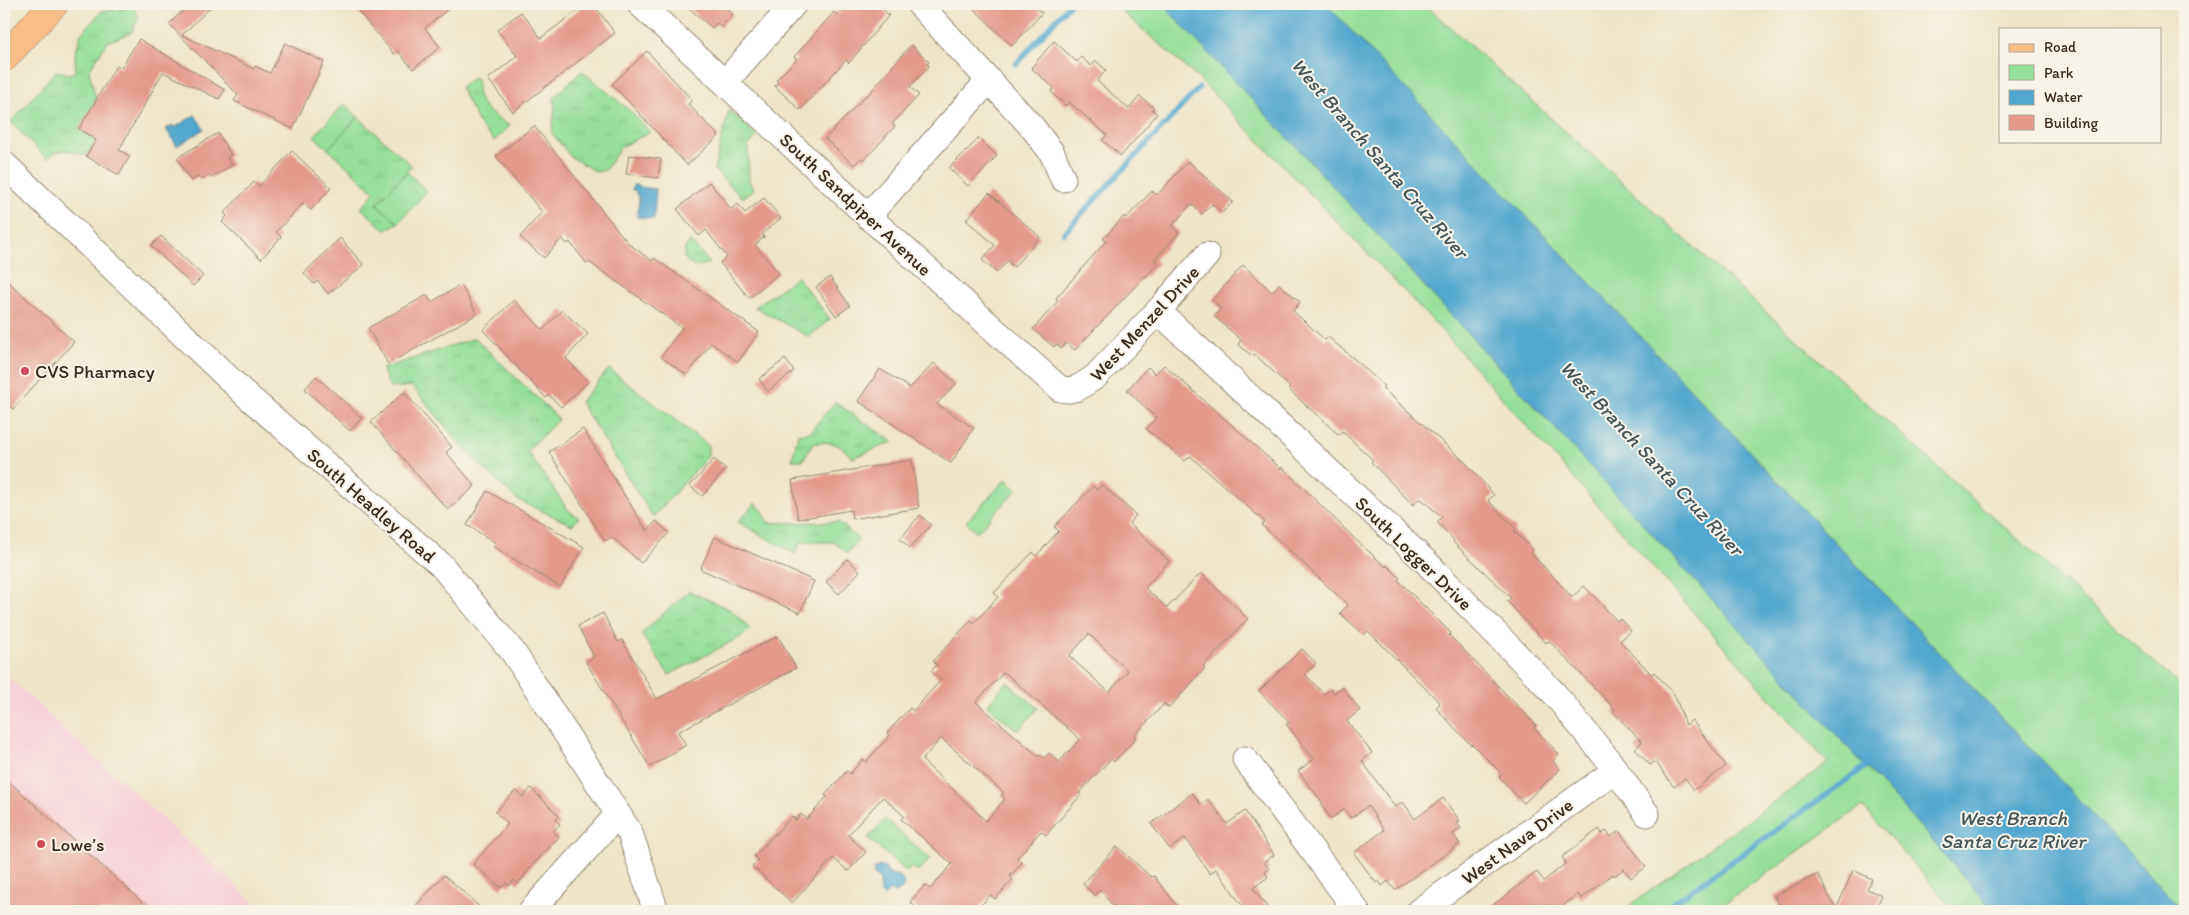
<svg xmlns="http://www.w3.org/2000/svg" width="2189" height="915" font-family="Itim,sans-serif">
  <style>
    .built { fill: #f6cfd8 }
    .grass { fill: url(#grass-tufts); stroke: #68845c }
    .park { fill: #95df9a; stroke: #68845c }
    .water { fill: #51a8ce; stroke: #466976 }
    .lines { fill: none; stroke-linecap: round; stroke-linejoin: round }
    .stream { stroke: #51a8ce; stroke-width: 5.5 }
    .building { fill: #e4998a; fill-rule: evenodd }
    .minor-casing { stroke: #948773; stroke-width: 27 }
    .major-casing { stroke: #948773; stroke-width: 29 }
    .minor { stroke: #fff; stroke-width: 25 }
    .major { stroke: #f7be88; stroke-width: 28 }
    .poi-dot { fill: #d1495b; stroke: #f7f3e8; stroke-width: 2 }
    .labels { text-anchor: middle; stroke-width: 4; stroke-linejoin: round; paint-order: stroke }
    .street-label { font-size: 19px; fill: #3b2a1e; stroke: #f7f3e8 }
    .poi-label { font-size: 19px; fill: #3b2a1e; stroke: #f7f3e8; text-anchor: start }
    .water-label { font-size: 20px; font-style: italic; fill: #43565c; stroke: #f7f3e8 }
  </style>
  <defs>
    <pattern id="grass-tufts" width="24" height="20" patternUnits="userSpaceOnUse" patternTransform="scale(1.25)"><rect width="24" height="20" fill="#95df9a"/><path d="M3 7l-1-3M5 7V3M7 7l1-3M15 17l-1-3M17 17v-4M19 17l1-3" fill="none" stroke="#81c084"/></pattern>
  </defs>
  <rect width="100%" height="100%" fill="#f7f3e8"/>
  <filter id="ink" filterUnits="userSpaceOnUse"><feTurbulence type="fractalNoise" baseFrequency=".02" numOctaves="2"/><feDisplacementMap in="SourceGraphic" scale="10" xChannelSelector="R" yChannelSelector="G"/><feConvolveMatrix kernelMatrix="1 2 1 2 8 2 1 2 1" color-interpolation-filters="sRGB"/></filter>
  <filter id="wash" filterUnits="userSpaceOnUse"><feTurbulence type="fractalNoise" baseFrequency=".0096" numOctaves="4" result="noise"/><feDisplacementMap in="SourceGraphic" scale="20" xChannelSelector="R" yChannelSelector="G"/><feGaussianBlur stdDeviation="1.12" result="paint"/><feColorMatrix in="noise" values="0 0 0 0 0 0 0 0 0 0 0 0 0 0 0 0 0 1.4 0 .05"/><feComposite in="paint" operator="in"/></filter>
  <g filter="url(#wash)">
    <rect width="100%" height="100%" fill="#eee4c8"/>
    <!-- built -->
    <path class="built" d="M 4,673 L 263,911 L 4,911 Z"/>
    <!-- grass -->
    <g class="grass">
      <path d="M 123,4 L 133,4 L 132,6 L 139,17 L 131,33 L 107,42 L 89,71 L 96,100 L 79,129 L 96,140 L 86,156 C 71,150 59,146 47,159 L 11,122 L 56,71 L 69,74 L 76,71 L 75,55 L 81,34 L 102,11 L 123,9 Z"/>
      <path d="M 582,71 L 630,111 L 650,132 L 621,147 L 605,170 L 596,172 L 571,157 L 552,133 L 555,109 L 554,97 Z"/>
      <path d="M 474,77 L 478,80 C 472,103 493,116 510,126 L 494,141 L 481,127 L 460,87 Z"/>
      <path d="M 729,110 L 757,136 L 748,146 L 749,181 L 754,189 L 743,198 L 714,170 Z"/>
      <path d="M 358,117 L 412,166 L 377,204 L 398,223 L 385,230 L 361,208 L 375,192 L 328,149 Z"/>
      <path d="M 690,241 L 710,263 L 696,267 L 689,263 L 684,257 L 685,248 Z"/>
      <path d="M 797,277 L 830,319 L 809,337 L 755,307 Z"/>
      <path d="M 475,338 L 559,419 L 527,451 L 568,510 L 579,518 L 572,525 L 516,499 L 467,452 L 412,386 L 390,388 L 382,369 Z"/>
      <path d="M 609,369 L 708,445 L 708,456 L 653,517 L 580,402 Z"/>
      <path d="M 835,402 L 893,442 L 852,458 C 840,443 831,440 812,444 L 803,460 L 792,460 L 798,434 L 810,432 Z"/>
      <path d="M 755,503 L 763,511 L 768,523 L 839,522 L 859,540 L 847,553 L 834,542 L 801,542 L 795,554 L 738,522 Z"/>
      <path d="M 689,591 L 731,610 L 750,629 L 744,635 L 669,675 L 641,634 Z"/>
      <path d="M 885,819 L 930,859 L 918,872 L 912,867 L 907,872 L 868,838 Z"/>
    </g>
    <!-- park -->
    <g class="park">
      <path d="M 1114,4 L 1424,4 L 2185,690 L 2185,911 L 1955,911 L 1862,806 L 1714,911 L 1622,911 L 1828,763 L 1434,322 L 1199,79 Z"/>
      <path d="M 344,104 L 358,117 L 328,149 L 314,136 Z"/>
      <path d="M 407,172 L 427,191 L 398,223 L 377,204 Z"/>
      <path d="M 1006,479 L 1017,490 L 977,532 L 966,522 Z"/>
      <path d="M 1007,682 L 1038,708 L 1018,731 L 987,705 Z"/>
    </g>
    <!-- water -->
    <g class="water">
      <path d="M 1162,4 L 1326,4 L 2184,911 L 1993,911 L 1909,814 L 1316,168 Z"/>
      <path d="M 195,115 L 204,129 L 177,146 L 166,129 L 173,125 L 174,128 Z"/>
      <path d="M 633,185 L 639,185 L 639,187 L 656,189 L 654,219 L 637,217 L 639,199 L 635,190 L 632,190 Z"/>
      <path d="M 880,866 L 885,868 L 889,874 L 900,876 L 904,884 L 902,889 L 894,893 L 890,890 L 884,896 C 878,892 879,887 880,880 L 874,875 L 874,869 Z"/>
    </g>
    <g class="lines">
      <!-- stream -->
      <g class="stream">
        <path d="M 1016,64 L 1070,4"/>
        <path d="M 1064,233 L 1199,88"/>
        <path d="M 1662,911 L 1872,762"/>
      </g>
    </g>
    <g id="blocks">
      <!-- building -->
      <g class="building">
        <path d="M 190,4 L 214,4 L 182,35 L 254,69 L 255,66 L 270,73 L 285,43 L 324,62 L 293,129 L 234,101 L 238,95 L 169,24 Z"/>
        <path d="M 352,4 L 454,4 L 425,28 L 440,47 L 413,69 L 398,51 L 394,54 Z"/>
        <path d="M 586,4 L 593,4 L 615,33 L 513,112 L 488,79 L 517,56 L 497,30 L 521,12 L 541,38 Z"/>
        <path d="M 684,4 L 722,4 L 733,14 L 721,27 L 717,23 L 712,28 Z"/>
        <path d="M 847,4 L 877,4 L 889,15 L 849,63 L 846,60 L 800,110 L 775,86 L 778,82 L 776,80 L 797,59 L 794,57 L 834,12 L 837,15 Z"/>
        <path d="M 969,4 L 1032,4 L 1042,13 L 1012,46 Z"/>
        <path d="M 139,39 L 225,90 L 219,99 L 163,72 L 119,150 L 130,156 L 119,175 L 86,156 L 96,140 L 79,129 L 116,66 L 121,68 Z"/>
        <path d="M 1054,41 L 1077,62 L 1081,57 L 1091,66 L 1096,61 L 1106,70 L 1097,81 L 1129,109 L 1140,96 L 1154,108 L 1152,110 L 1157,114 L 1121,156 L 1102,140 L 1107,135 L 1069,102 L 1066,106 L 1051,92 L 1054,88 L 1031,68 Z"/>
        <path d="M 911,45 L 929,62 L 927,64 L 929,66 L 910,87 L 919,95 L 892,124 L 895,126 L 880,143 L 864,160 L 861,158 L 854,165 L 825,139 L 866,95 L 867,96 Z"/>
        <path d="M 647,51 L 692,100 L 688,104 L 719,136 L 687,165 L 612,84 Z"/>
        <path d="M 534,126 L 629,244 L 652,261 L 654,258 L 759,332 L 738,362 L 711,343 L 687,375 L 661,357 L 682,328 L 589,262 L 587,264 L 570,242 L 567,244 L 562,238 L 544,258 L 520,237 L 542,212 L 496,156 Z"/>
        <path d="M 218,133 L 231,155 L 227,157 L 232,165 L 211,178 L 209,175 L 202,179 L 197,177 L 191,181 L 177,158 Z"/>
        <path d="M 979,138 L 997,156 L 968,186 L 949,168 Z"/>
        <path d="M 292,151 L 331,188 L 311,210 L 303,203 L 276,232 L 281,237 L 261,259 L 222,222 L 227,216 L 224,213 L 254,182 L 259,186 Z"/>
        <path d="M 629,155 L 661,159 L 658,178 L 626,174 Z"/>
        <path d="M 1188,161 L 1233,202 L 1222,213 L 1212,204 L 1202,214 L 1191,204 L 1172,226 L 1179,233 L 1154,260 L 1158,263 L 1146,277 L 1145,276 L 1075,350 L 1066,343 L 1061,349 L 1057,344 L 1054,347 L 1033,329 L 1058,301 L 1056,298 L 1106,241 L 1103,239 L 1124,216 L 1126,218 L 1152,191 L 1157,195 Z"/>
        <path d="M 709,182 L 731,209 L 738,204 L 745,213 L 764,198 L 781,218 L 762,234 L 764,237 L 755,245 L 779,273 L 749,298 L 720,263 L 727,257 L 706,230 L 699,236 L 677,209 Z"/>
        <path d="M 989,193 L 1040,237 L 1014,267 L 1007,261 L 997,273 L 982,260 L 995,245 L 966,220 Z"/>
        <path d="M 161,236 L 203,276 L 193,286 L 151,246 Z"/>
        <path d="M 340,238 L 364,265 L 328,294 L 318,281 L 314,284 L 304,273 Z"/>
        <path d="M 1243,265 L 1272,292 L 1279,284 L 1300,302 L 1293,311 L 1325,340 L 1328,337 L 1359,363 L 1384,386 L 1382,388 L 1466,463 L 1494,495 L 1488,500 L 1516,529 L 1514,531 L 1533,550 L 1531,553 L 1572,597 L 1584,586 L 1617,621 L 1620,619 L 1631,631 L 1620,641 L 1652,675 L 1654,672 L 1674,694 L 1686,725 L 1692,720 L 1726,766 L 1694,790 L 1685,778 L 1674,787 L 1655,761 L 1650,765 L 1635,749 L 1642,742 L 1613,712 L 1615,709 L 1549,641 L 1546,643 L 1507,601 L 1511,598 L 1453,542 L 1454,540 L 1437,522 L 1442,517 L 1420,498 L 1413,505 L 1371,462 L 1373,460 L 1342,431 L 1339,435 L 1288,389 L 1290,387 L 1254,354 L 1252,356 L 1238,344 L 1241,340 L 1214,316 L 1221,309 L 1212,300 Z"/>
        <path d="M 830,277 L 850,306 L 836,316 L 816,287 Z"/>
        <path d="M 4,278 L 74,342 L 13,409 L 4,400 Z"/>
        <path d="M 461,285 L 477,314 L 388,364 L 368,328 L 427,295 L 431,302 Z"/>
        <path d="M 514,300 L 543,330 L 562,310 L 588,334 L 566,358 L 588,382 L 561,407 L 549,395 L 546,398 L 483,330 Z"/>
        <path d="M 785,359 L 794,371 L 768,391 L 759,379 Z"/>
        <path d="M 934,363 L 956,384 L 937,404 L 974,428 L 951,463 L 858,401 L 880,369 L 910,388 Z"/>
        <path d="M 1164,365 L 1281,469 L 1282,467 L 1357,541 L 1386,567 L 1387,565 L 1400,578 L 1398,580 L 1451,633 L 1449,635 L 1536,725 L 1534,728 L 1559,754 L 1553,761 L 1560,769 L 1524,803 L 1499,777 L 1502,774 L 1472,744 L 1471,745 L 1436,708 L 1440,703 L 1368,631 L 1364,635 L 1340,613 L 1348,605 L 1262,525 L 1265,522 L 1190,456 L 1185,461 L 1146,429 L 1156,418 L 1127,390 L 1148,367 L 1155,374 Z"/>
        <path d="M 316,376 L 362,418 L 350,431 L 305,389 Z"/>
        <path d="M 404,392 L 452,447 L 446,452 L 475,486 L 448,510 L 371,422 Z"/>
        <path d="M 583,429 L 647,531 L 656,521 L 669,533 L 641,563 L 612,537 L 605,541 L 549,452 Z"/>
        <path d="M 714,459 L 726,469 L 702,496 L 690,486 Z"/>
        <path d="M 912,460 L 919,508 L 852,519 L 851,510 L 798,519 L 792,480 Z"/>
        <path d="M 1102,485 L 1136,515 L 1129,523 L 1134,528 L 1169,561 L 1145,588 L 1167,608 L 1201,573 L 1248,619 L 1203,666 L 1205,668 L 1169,708 L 1164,704 L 1134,736 L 1136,738 L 1114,762 L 1111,759 L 1079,793 L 1081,795 L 1046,835 L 1041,831 L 1017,858 L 1022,863 L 1010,876 L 1013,879 L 995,899 L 990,895 L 976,911 L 920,911 L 910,902 L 925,885 L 930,889 L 952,864 L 901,819 L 904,816 L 883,797 L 848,835 L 866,852 L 848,871 L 833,858 L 792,903 L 752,866 L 758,860 L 754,856 L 792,816 L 796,820 L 801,814 L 807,819 L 827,797 L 825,795 L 847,771 L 850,774 L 863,759 L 866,762 L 890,735 L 887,733 L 910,708 L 913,711 L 941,680 L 931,671 L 937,665 L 933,661 L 971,620 L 974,623 L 998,597 L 994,593 L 1033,552 L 1036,556 L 1059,531 L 1054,527 L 1093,486 L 1097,490 ZM 1089,634 L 1128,671 L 1109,692 L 1069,656 ZM 1004,672 L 1080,739 L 1059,762 L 1049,753 L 1044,758 L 1040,755 L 1038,756 L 976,702 ZM 941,738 L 1004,793 L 1001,795 L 1005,799 L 986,821 L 922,760 Z"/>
        <path d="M 487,491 L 584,547 L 560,587 L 494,547 L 496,543 L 467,525 Z"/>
        <path d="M 920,515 L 931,525 L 910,548 L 900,539 Z"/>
        <path d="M 715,537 L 814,581 L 800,613 L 700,569 Z"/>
        <path d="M 847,559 L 860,571 L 839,594 L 826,582 Z"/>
        <path d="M 603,613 L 618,642 L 622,640 L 657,699 L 778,636 L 796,668 L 678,732 L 686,745 L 650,767 L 586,662 L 594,657 L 578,626 Z"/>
        <path d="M 1302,649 L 1316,663 L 1305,674 L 1324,694 L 1331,689 L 1334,693 L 1342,687 L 1360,710 L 1347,721 L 1372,753 L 1362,761 L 1395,807 L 1403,802 L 1415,819 L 1443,798 L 1460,821 L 1457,823 L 1461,828 L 1453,834 L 1460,844 L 1395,890 L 1388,881 L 1382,886 L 1379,881 L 1376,883 L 1354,853 L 1384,830 L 1368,806 L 1351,818 L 1344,809 L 1331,819 L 1321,805 L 1323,803 L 1298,771 L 1314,759 L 1286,724 L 1289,722 L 1259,691 Z"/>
        <path d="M 4,777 L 152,911 L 4,911 Z"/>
        <path d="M 531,788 L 559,816 L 556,820 L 560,824 L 553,831 L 559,837 L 530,868 L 518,884 L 514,880 L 509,886 L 506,883 L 501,888 L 473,864 L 508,824 L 495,812 L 516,790 L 523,797 Z"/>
        <path d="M 1192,793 L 1201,805 L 1208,799 L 1227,824 L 1245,811 L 1274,855 L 1264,862 L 1269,869 L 1265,872 L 1268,877 L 1253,888 L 1270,911 L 1246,911 L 1216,869 L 1210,874 L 1185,838 L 1170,849 L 1151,824 Z"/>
        <path d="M 1599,829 L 1602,834 L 1606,831 L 1611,837 L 1619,831 L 1646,867 L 1631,878 L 1624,869 L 1614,876 L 1613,874 L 1581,899 L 1578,894 L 1557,911 L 1485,911 L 1537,872 L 1544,881 L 1566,863 L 1562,857 Z"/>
        <path d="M 1117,846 L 1151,877 L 1154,876 L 1181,911 L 1117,911 L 1100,890 L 1095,896 L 1083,884 Z"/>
        <path d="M 1853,870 L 1872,879 L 1867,889 L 1882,896 L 1875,911 L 1782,911 L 1774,896 L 1818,874 L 1836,910 Z"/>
        <path d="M 444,875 L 460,889 L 484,911 L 411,911 Z"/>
      </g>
    </g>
  </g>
  <g filter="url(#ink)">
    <use href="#blocks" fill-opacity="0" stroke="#948773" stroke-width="1"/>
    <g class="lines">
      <defs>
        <g id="minor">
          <path d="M 640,4 L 868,216 L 1060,389 L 1069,390 L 1078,388 L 1095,377 L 1158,311 L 1207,255"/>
          <path d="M 919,4 L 1033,128 L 1052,153 L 1063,179"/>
          <path d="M 725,82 L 794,4"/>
          <path d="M 4,164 L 244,393 L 441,565 L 513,652 L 618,814 L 630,833 L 656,911"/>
          <path d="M 868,216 L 989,80"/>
          <path d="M 1158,311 L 1427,563 L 1553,692 L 1609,761 L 1647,814"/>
          <path d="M 1245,759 L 1357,911"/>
          <path d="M 531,911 L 618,814"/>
          <path d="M 1419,911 L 1616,770"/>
        </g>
        <path id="major" d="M 4,58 L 54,4"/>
      </defs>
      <!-- minor casing -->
      <use href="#minor" class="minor-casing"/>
      <!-- major casing -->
      <use href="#major" class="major-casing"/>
      <!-- minor -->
      <use href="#minor" class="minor"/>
      <!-- major -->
      <use href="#major" class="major"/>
    </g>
  </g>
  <!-- markers -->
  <g class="poi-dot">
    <circle cx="25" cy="371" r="5"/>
    <circle cx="41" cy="844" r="5"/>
  </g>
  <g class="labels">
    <!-- street labels -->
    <g class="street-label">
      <text transform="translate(856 204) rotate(43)" y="7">South Sandpiper Avenue</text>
      <text transform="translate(1144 323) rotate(-47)" y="7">West Menzel Drive</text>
      <text transform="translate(372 505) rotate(41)" y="7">South Headley Road</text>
      <text transform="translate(1414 553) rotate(44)" y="7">South Logger Drive</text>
      <text transform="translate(1517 841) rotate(-36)" y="7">West Nava Drive</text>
    </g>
    <!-- poi labels -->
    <g class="poi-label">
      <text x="35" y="378">CVS Pharmacy</text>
      <text x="51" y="851">Lowe’s</text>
    </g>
    <!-- water labels -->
    <g class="water-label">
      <text transform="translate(1380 158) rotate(49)" y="7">West Branch Santa Cruz River</text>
      <text transform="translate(1652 458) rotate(47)" y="7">West Branch Santa Cruz River</text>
      <text x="2013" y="825">West Branch<tspan x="2013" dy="23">Santa Cruz River</tspan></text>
    </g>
  </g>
  <!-- margin -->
  <rect width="2189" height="915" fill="none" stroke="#f7f3e8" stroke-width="20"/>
  <!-- legend -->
  <rect x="1999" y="28" width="162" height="115" fill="#f7f3e8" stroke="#aca397"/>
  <rect x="2009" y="44" width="25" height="8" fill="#f7be88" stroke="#aca397"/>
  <text x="2044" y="52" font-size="15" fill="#3b2a1e">Road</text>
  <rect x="2009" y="65" width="25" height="15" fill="#95df9a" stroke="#aca397"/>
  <text x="2044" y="78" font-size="15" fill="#3b2a1e">Park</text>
  <rect x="2009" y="90" width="25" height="15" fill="#51a8ce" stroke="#aca397"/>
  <text x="2044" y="102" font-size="15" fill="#3b2a1e">Water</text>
  <rect x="2009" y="115" width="25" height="15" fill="#e4998a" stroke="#aca397"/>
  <text x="2044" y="128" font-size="15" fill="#3b2a1e">Building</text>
</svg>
